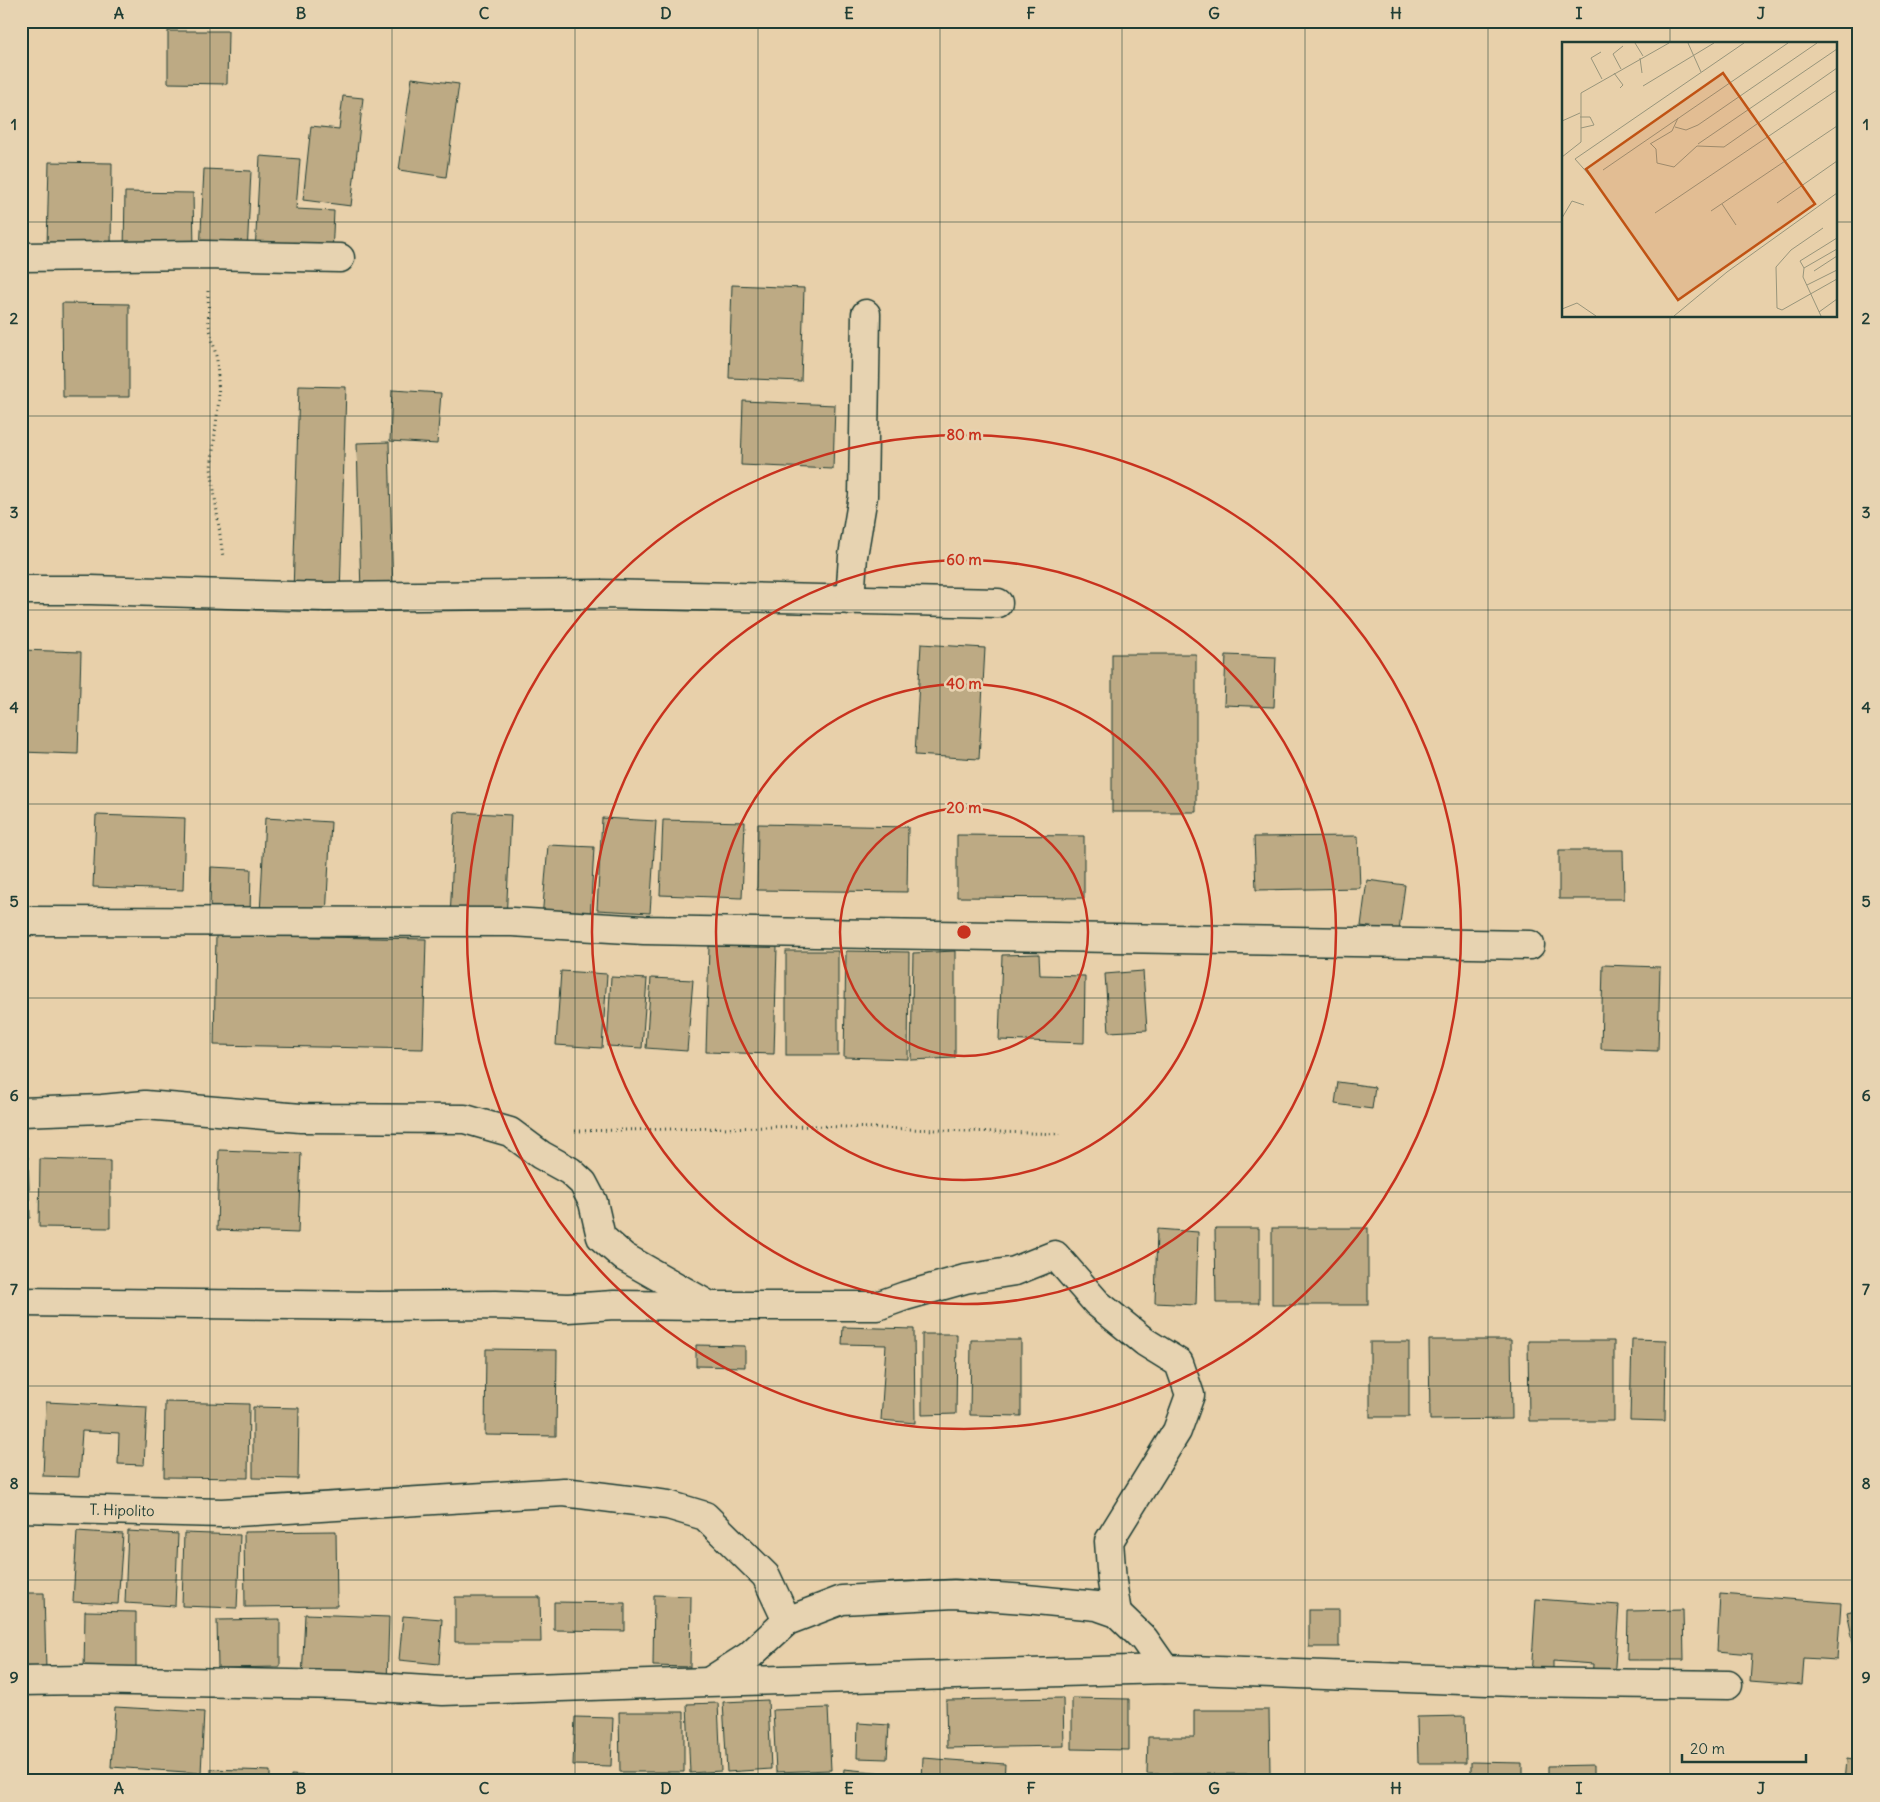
<svg xmlns="http://www.w3.org/2000/svg" width="1880" height="1802" font-family="Delius,sans-serif">
  <style>
    .building { fill: #bdaa84; stroke: #1f3d34 }
    .lines { fill: none; stroke-linecap: round; stroke-linejoin: round }
    .street-casing { stroke: #1f3d34; stroke-width: 31 }
    .path { stroke: #1f3d34; stroke-width: 3; stroke-dasharray: 1 4; stroke-linecap: butt }
    .street { stroke: #e7d3b1; stroke-width: 28 }
    .grid { fill: none; stroke: #1f3d34; stroke-width: 1; stroke-opacity: 0.55 }
    .ring { fill: none; stroke: #c8321e; stroke-width: 2.5 }
    .labels { text-anchor: middle; stroke-width: 5; stroke-linejoin: round; paint-order: stroke }
    .street-label { font-size: 15px; fill: #1f3d34; stroke: #e7d3b1 }
    .inset-road { fill: none; stroke: #98957b; stroke-width: 1 }
    .view { fill: #c05314; fill-opacity: 0.15; stroke: #c05314; stroke-width: 2.5 }
    .inset-edge { fill: none; stroke: #1f3d34; stroke-width: 2.5 }
    .centre { fill: #c8321e; stroke: #e7d3b1; stroke-width: 2.5 }
    .ring-label { font-size: 15px; text-anchor: middle; font-weight: bold; fill: #c8321e; stroke: #e7d3b1; stroke-width: 5; stroke-linejoin: round; paint-order: stroke }
    .neatline { fill: none; stroke: #1f3d34; stroke-width: 2 }
    .grid-label { font-size: 16px; text-anchor: middle; font-weight: bold; fill: #1f3d34 }
  </style>
  <rect width="100%" height="100%" fill="#e8d0aa"/>
  <filter id="ink" filterUnits="userSpaceOnUse"><feTurbulence type="fractalNoise" baseFrequency=".02" numOctaves="2"/><feDisplacementMap in="SourceGraphic" scale="10" xChannelSelector="R" yChannelSelector="G"/><feConvolveMatrix kernelMatrix="1 2 1 2 8 2 1 2 1" color-interpolation-filters="sRGB"/></filter>
  <g filter="url(#ink)">
    <!-- building -->
    <g class="building">
      <path d="M 168,31 L 228,31 L 227,84 L 168,83 Z"/>
      <path d="M 412,78 L 459,84 L 446,177 L 399,170 Z"/>
      <path d="M 343,96 L 363,98 L 351,206 L 303,200 L 311,126 L 339,129 Z"/>
      <path d="M 260,156 L 300,159 L 296,209 L 334,211 L 332,256 L 255,253 Z"/>
      <path d="M 49,162 L 112,163 L 111,248 L 47,247 Z"/>
      <path d="M 204,169 L 251,171 L 247,254 L 200,252 Z"/>
      <path d="M 125,192 L 193,193 L 194,251 L 124,251 Z"/>
      <path d="M 732,285 L 804,288 L 801,381 L 729,378 Z"/>
      <path d="M 62,303 L 129,304 L 129,397 L 63,397 Z"/>
      <path d="M 299,386 L 346,387 L 340,596 L 293,594 Z"/>
      <path d="M 392,390 L 441,393 L 437,444 L 390,441 Z"/>
      <path d="M 743,401 L 835,405 L 833,469 L 741,465 Z"/>
      <path d="M 389,442 L 393,594 L 361,594 L 357,443 Z"/>
      <path d="M 921,644 L 985,648 L 979,759 L 915,755 Z"/>
      <path d="M 21,650 L 81,652 L 78,754 L 21,752 Z"/>
      <rect x="1112" y="654" width="84" height="158"/>
      <path d="M 1226,655 L 1276,657 L 1274,707 L 1224,705 Z"/>
      <path d="M 21,804 L 28,805 L 24,911 L 21,910 Z"/>
      <path d="M 455,812 L 511,815 L 506,921 L 450,919 Z"/>
      <path d="M 96,815 L 185,818 L 183,890 L 93,887 Z"/>
      <path d="M 265,818 L 331,822 L 326,917 L 260,914 Z"/>
      <path d="M 602,818 L 656,821 L 650,913 L 597,910 Z"/>
      <path d="M 663,820 L 745,822 L 742,898 L 660,895 Z"/>
      <path d="M 758,824 L 908,827 L 907,892 L 757,890 Z"/>
      <path d="M 957,835 L 1084,836 L 1084,898 L 957,897 Z"/>
      <path d="M 1358,836 L 1360,888 L 1256,890 L 1254,837 Z"/>
      <path d="M 548,845 L 594,847 L 590,921 L 542,919 Z"/>
      <path d="M 1559,850 L 1623,850 L 1624,899 L 1559,899 Z"/>
      <path d="M 211,867 L 251,869 L 250,914 L 210,912 Z"/>
      <path d="M 1367,880 L 1405,885 L 1399,931 L 1361,926 Z"/>
      <path d="M 216,935 L 426,939 L 423,1049 L 214,1045 Z"/>
      <path d="M 709,946 L 777,947 L 774,1054 L 706,1052 Z"/>
      <rect x="786" y="951" width="52" height="104"/>
      <path d="M 846,951 L 909,952 L 908,1059 L 844,1057 Z"/>
      <path d="M 955,951 L 955,1058 L 911,1060 L 913,953 Z"/>
      <path d="M 1039,954 L 1040,975 L 1085,976 L 1084,1043 L 999,1040 L 1002,955 Z"/>
      <path d="M 1603,965 L 1660,967 L 1658,1051 L 1601,1049 Z"/>
      <path d="M 561,971 L 607,974 L 602,1048 L 556,1045 Z"/>
      <path d="M 1143,971 L 1147,1030 L 1109,1032 L 1105,974 Z"/>
      <path d="M 611,977 L 647,979 L 642,1048 L 607,1046 Z"/>
      <path d="M 651,978 L 693,980 L 687,1051 L 646,1048 Z"/>
      <path d="M 1338,1082 L 1375,1087 L 1372,1109 L 1335,1104 Z"/>
      <path d="M 219,1150 L 301,1153 L 298,1233 L 217,1230 Z"/>
      <path d="M 21,1157 L 28,1157 L 30,1218 L 21,1218 Z"/>
      <path d="M 40,1159 L 110,1161 L 110,1228 L 39,1227 Z"/>
      <path d="M 1215,1228 L 1259,1228 L 1259,1303 L 1216,1303 Z"/>
      <rect x="1272" y="1228" width="96" height="77"/>
      <path d="M 1157,1229 L 1198,1232 L 1196,1305 L 1155,1303 Z"/>
      <path d="M 843,1327 L 914,1329 L 915,1423 L 881,1420 L 886,1345 L 842,1344 Z"/>
      <path d="M 922,1334 L 957,1334 L 956,1414 L 922,1415 Z"/>
      <path d="M 1632,1339 L 1666,1340 L 1665,1421 L 1630,1420 Z"/>
      <path d="M 971,1340 L 1021,1340 L 1021,1416 L 970,1415 Z"/>
      <path d="M 1429,1340 L 1511,1340 L 1512,1419 L 1430,1420 Z"/>
      <path d="M 1528,1341 L 1614,1341 L 1614,1421 L 1529,1421 Z"/>
      <rect x="1370" y="1342" width="39" height="75"/>
      <path d="M 696,1345 L 745,1346 L 745,1367 L 696,1366 Z"/>
      <path d="M 486,1349 L 557,1350 L 556,1436 L 485,1435 Z"/>
      <path d="M 46,1402 L 147,1407 L 144,1465 L 118,1464 L 119,1433 L 82,1431 L 79,1477 L 43,1476 Z"/>
      <path d="M 165,1402 L 249,1404 L 248,1478 L 164,1477 Z"/>
      <path d="M 253,1407 L 299,1408 L 298,1479 L 253,1478 Z"/>
      <path d="M 77,1531 L 123,1534 L 118,1604 L 73,1602 Z"/>
      <path d="M 128,1531 L 178,1534 L 175,1606 L 125,1603 Z"/>
      <path d="M 336,1531 L 337,1606 L 245,1607 L 244,1532 Z"/>
      <path d="M 184,1533 L 240,1535 L 237,1608 L 182,1606 Z"/>
      <path d="M 21,1593 L 44,1593 L 46,1670 L 21,1671 Z"/>
      <path d="M 1720,1594 L 1841,1603 L 1837,1660 L 1804,1658 L 1802,1685 L 1750,1681 L 1752,1654 L 1717,1651 Z"/>
      <path d="M 654,1595 L 691,1596 L 690,1667 L 653,1666 Z"/>
      <path d="M 455,1597 L 540,1597 L 541,1642 L 455,1642 Z"/>
      <path d="M 1536,1599 L 1619,1605 L 1614,1681 L 1592,1680 L 1593,1664 L 1553,1661 L 1553,1678 L 1531,1676 Z"/>
      <path d="M 554,1602 L 625,1603 L 625,1631 L 554,1630 Z"/>
      <path d="M 1859,1609 L 1859,1666 L 1858,1666 L 1847,1612 Z"/>
      <rect x="1309" y="1610" width="30" height="37"/>
      <path d="M 1683,1610 L 1684,1660 L 1627,1660 L 1628,1611 Z"/>
      <path d="M 85,1611 L 136,1612 L 136,1673 L 84,1672 Z"/>
      <path d="M 305,1614 L 389,1617 L 387,1685 L 302,1680 Z"/>
      <path d="M 403,1616 L 442,1619 L 439,1664 L 399,1660 Z"/>
      <path d="M 280,1619 L 280,1667 L 218,1668 L 217,1620 Z"/>
      <path d="M 1063,1698 L 1064,1746 L 947,1748 L 946,1700 Z"/>
      <path d="M 1072,1698 L 1129,1699 L 1129,1750 L 1072,1749 Z"/>
      <path d="M 768,1700 L 771,1769 L 727,1772 L 723,1702 Z"/>
      <path d="M 718,1703 L 721,1771 L 690,1773 L 687,1704 Z"/>
      <path d="M 115,1707 L 204,1712 L 201,1773 L 111,1767 Z"/>
      <path d="M 828,1708 L 831,1770 L 776,1772 L 773,1710 Z"/>
      <path d="M 1194,1710 L 1269,1710 L 1270,1774 L 1147,1774 L 1148,1737 L 1194,1737 Z"/>
      <path d="M 619,1712 L 684,1712 L 684,1772 L 620,1772 Z"/>
      <path d="M 1465,1716 L 1466,1763 L 1418,1763 L 1417,1717 Z"/>
      <path d="M 575,1717 L 613,1718 L 611,1766 L 573,1765 Z"/>
      <path d="M 858,1723 L 889,1725 L 887,1759 L 857,1758 Z"/>
      <path d="M 923,1758 L 1005,1764 L 1004,1781 L 922,1781 Z"/>
      <path d="M 1847,1759 L 1859,1761 L 1859,1781 L 1845,1781 Z"/>
      <path d="M 1471,1762 L 1522,1763 L 1522,1781 L 1471,1781 Z"/>
      <path d="M 1594,1765 L 1594,1781 L 1548,1781 L 1548,1766 Z"/>
      <path d="M 211,1769 L 270,1771 L 270,1781 L 211,1781 Z"/>
      <path d="M 844,1769 L 884,1773 L 883,1781 L 843,1781 Z"/>
      <path d="M 291,1775 L 372,1780 L 372,1781 L 291,1781 Z"/>
    </g>
    <g class="lines">
      <defs>
        <g id="street">
          <path d="M 21,257 L 204,255 L 340,258"/>
          <path d="M 21,590 L 91,590 L 325,597 L 600,594 L 998,603"/>
          <path d="M 850,600 L 853,556 L 863,496 L 866,314"/>
          <path d="M 21,921 L 512,922 L 644,930 L 1530,945"/>
          <path d="M 21,1112 L 102,1109 L 145,1105 L 301,1118 L 465,1119 L 510,1132 L 541,1155 L 570,1171 L 583,1183 L 593,1202 L 601,1237 L 624,1257 L 710,1306 L 877,1306 L 905,1296 L 965,1279 L 1015,1271 L 1055,1255 L 1097,1303 L 1145,1342 L 1179,1363 L 1190,1395 L 1177,1431 L 1109,1541 L 1112,1582 L 1117,1613"/>
          <path d="M 21,1302 L 378,1306 L 496,1305 L 568,1308 L 614,1305 L 709,1306"/>
          <path id="s1" d="M 21,1508 L 222,1513 L 564,1492 L 668,1505 L 705,1516 L 766,1576 L 787,1621"/>
          <path d="M 21,1681 L 83,1680 L 344,1685 L 443,1691 L 708,1682 L 1165,1669 L 1515,1682 L 1728,1685"/>
          <path d="M 710,1681 L 749,1656 L 787,1621 L 842,1600 L 954,1594 L 1026,1599 L 1097,1606 L 1117,1613 L 1144,1639 L 1165,1669"/>
        </g>
      </defs>
      <!-- street casing -->
      <use href="#street" class="street-casing"/>
      <!-- path -->
      <g class="path">
        <path d="M 208,291 L 209,325 L 217,360 L 219,399 L 211,468 L 223,557"/>
        <path d="M 575,1131 L 815,1126 L 1060,1134"/>
      </g>
      <!-- street -->
      <use href="#street" class="street"/>
    </g>
  </g>
  <!-- grid -->
  <path class="grid" d="M 210,21 L 210,1781M 392,21 L 392,1781M 575,21 L 575,1781M 758,21 L 758,1781M 940,21 L 940,1781M 1122,21 L 1122,1781M 1305,21 L 1305,1781M 1488,21 L 1488,1781M 1670,21 L 1670,44M 21,222 L 1564,222M 1836,222 L 1859,222M 1670,316 L 1670,1781M 21,416 L 1859,416M 21,610 L 1859,610M 21,804 L 1859,804M 21,998 L 1859,998M 21,1192 L 1859,1192M 21,1386 L 1859,1386M 21,1580 L 1859,1580"/>
  <!-- distance rings -->
  <g class="ring">
    <circle cx="964" cy="932" r="124"/>
    <circle cx="964" cy="932" r="248"/>
    <circle cx="964" cy="932" r="372"/>
    <circle cx="964" cy="932" r="497"/>
  </g>
  <g class="labels">
    <!-- street labels -->
    <g class="street-label">
      <text dy="5" stroke="none"><textPath href="#s1" startOffset="101">T. Hipolito</textPath></text>
    </g>
  </g>
  <!-- overview -->
  <g transform="translate(1562 42)">
    <rect width="275" height="275" fill="#e8d0aa"/>
    <path class="inset-road" d="M 73,1 L 81,14M 126,1 L 139,30M 39,10 L 29,16 L 40,37M 78,16 L 80,31M 59,27 L 51,12 L 61,4M 52,31 L 61,43 L 58,46M 81,44 L 152,1M 18,75 L 28,75 L 32,83 L 19,86M 0,79 L 18,71M 113,85 L 124,88 L 136,83 L 255,1M 88,102 L 110,89 L 116,76M 89,102 L 94,107 L 95,121 L 112,125 L 135,104 L 162,105 L 275,26M 136,102 L 275,7M 0,115 L 19,100 L 19,51 L 107,1M 41,128 L 226,1M 29,135 L 13,117 L 182,1M 215,161 L 275,119M 160,162 L 174,183M 149,169 L 275,84M 93,171 L 275,48M 0,176 L 10,159 L 22,163M 261,186 L 229,208 L 214,225 L 215,266 L 220,268 L 275,237M 242,226 L 275,207M 252,229 L 275,214M 245,243 L 275,228M 0,267 L 15,261 L 34,274M 257,270 L 275,257M 112,274 L 165,230 L 275,151M 259,274 L 241,235 L 242,226 L 238,219 L 275,196"/>
    <path class="view" d="M 161,31 L 253,162 L 116,258 L 24,127 Z"/>
    <rect width="275" height="275" class="inset-edge"/>
  </g>
  <circle cx="964" cy="932" r="8" class="centre"/>
  <g class="ring-label">
    <text x="964" y="440">80 m</text>
    <text x="964" y="565">60 m</text>
    <text x="964" y="689">40 m</text>
    <text x="964" y="813">20 m</text>
  </g>
  <!-- margin -->
  <rect width="1880" height="1802" fill="none" stroke="#e7d3b1" stroke-width="55"/>
  <!-- scale -->
  <path d="M1682 1754v8h124v-8" fill="none" stroke="#1f3d34" stroke-width="2.5"/>
  <text x="1690" y="1754" font-size="15" fill="#1f3d34" stroke="#e7d3b1" stroke-width="4" paint-order="stroke">20 m</text>
  <rect x="28" y="28" width="1824" height="1746" class="neatline"/>
  <g class="grid-label">
    <text x="119" y="19">A</text>
    <text x="301" y="19">B</text>
    <text x="484" y="19">C</text>
    <text x="666" y="19">D</text>
    <text x="849" y="19">E</text>
    <text x="1031" y="19">F</text>
    <text x="1214" y="19">G</text>
    <text x="1396" y="19">H</text>
    <text x="1579" y="19">I</text>
    <text x="1761" y="19">J</text>
    <text x="14" y="130">1</text>
    <text x="1866" y="130">1</text>
    <text x="14" y="324">2</text>
    <text x="1866" y="324">2</text>
    <text x="14" y="518">3</text>
    <text x="1866" y="518">3</text>
    <text x="14" y="713">4</text>
    <text x="1866" y="713">4</text>
    <text x="14" y="907">5</text>
    <text x="1866" y="907">5</text>
    <text x="14" y="1101">6</text>
    <text x="1866" y="1101">6</text>
    <text x="14" y="1295">7</text>
    <text x="1866" y="1295">7</text>
    <text x="14" y="1489">8</text>
    <text x="1866" y="1489">8</text>
    <text x="14" y="1683">9</text>
    <text x="1866" y="1683">9</text>
    <text x="119" y="1794">A</text>
    <text x="301" y="1794">B</text>
    <text x="484" y="1794">C</text>
    <text x="666" y="1794">D</text>
    <text x="849" y="1794">E</text>
    <text x="1031" y="1794">F</text>
    <text x="1214" y="1794">G</text>
    <text x="1396" y="1794">H</text>
    <text x="1579" y="1794">I</text>
    <text x="1761" y="1794">J</text>
  </g>
</svg>
